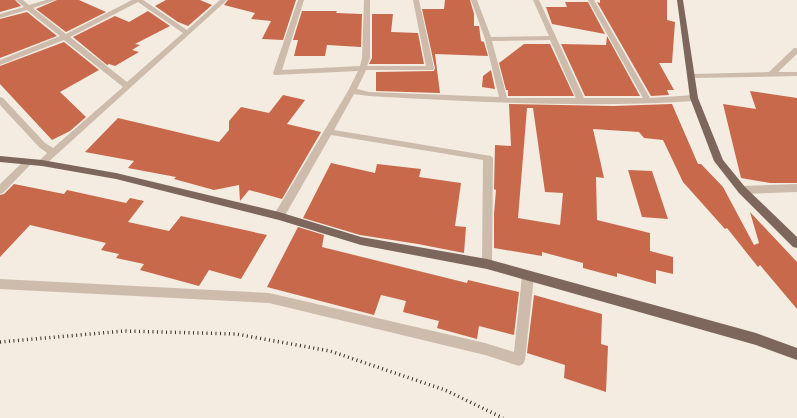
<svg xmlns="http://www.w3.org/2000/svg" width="797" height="418" font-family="'Roboto Condensed',sans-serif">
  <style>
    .building { fill: #c8694b; fill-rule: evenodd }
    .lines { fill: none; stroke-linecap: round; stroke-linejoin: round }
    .minor { fill: #cdbbac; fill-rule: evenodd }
    .major { fill: #7d675c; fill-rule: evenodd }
    .rail { stroke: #3b302b; stroke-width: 3.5; stroke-dasharray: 1 3.5; stroke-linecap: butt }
  </style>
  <rect width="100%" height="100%" fill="#f4ebe1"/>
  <!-- building -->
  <g class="building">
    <path d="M 0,0 L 15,0 L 21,6 L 0,12 Z"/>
    <path d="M 57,0 L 79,0 L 106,12 L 66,32 L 36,9 Z"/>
    <path d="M 166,0 L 200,0 L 212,5 L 188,26 L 178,22 L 155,6 Z"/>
    <path d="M 228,0 L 296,0 L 283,40 L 262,39 L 271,21 L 251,19 L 255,13 L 224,5 Z"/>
    <path d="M 445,0 L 470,0 L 474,14 L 474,26 L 479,26 L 481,41 L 484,42 L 488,56 L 435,54 L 440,93 L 376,91 L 376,72 L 434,71 L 435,68 L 422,9 L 444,9 Z"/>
    <path d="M 600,0 L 667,0 L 667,20 L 675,22 L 672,63 L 659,63 L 674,90 L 667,90 L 669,95 L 651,96 L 597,2 L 600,3 Z"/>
    <path d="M 565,2 L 588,2 L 605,34 L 552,24 L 546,7 L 567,7 Z"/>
    <path d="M 148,11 L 170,26 L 135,44 L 140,45 L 132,50 L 139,52 L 115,66 L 109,64 L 107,65 L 73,37 L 115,16 L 129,22 Z"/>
    <path d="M 302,11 L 337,11 L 336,13 L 362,14 L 361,47 L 327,45 L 325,56 L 294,56 L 298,40 L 293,40 Z"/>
    <path d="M 27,12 L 57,36 L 0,58 L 0,19 Z"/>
    <path d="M 372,14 L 393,14 L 391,32 L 418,33 L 424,64 L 369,64 L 372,58 Z"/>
    <path d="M 607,36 L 640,96 L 585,96 L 561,44 L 606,45 Z"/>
    <path d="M 64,42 L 99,70 L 60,92 L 86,117 L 70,131 L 52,140 L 0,84 L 0,66 Z"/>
    <path d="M 524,44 L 550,44 L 574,96 L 508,96 L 508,90 L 506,90 L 499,63 Z"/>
    <path d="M 491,70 L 495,89 L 482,87 L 483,76 Z"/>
    <path d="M 750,91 L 797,98 L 797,183 L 770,183 L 741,178 L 723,104 L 756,109 Z"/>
    <path d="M 283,95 L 305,100 L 287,124 L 321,132 L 282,199 L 249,190 L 240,201 L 239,185 L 214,190 L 174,179 L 176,177 L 128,168 L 134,161 L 85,152 L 118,118 L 219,142 L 229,130 L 229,121 L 241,107 L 269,113 Z"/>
    <path d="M 509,104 L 613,106 L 672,104 L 698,164 L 701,164 L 723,187 L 754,245 L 759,243 L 750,212 L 797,262 L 797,309 L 760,265 L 758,267 L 727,228 L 725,229 L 683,182 L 663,140 L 644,138 L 639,132 L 593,129 L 604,178 L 596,177 L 597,220 L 650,233 L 650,251 L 673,257 L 673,274 L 656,270 L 656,284 L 617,273 L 617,277 L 583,268 L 583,263 L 542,252 L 542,256 L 494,248 L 494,214 L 496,190 L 494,189 L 495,145 L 511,146 ZM 527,108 L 533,108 L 545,192 L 563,193 L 560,225 L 518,218 Z"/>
    <path d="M 331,163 L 375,173 L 377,164 L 421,169 L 419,177 L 461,183 L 455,226 L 466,227 L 464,253 L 418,244 L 360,235 L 303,218 Z"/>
    <path d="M 628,170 L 652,171 L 668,219 L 642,217 Z"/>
    <path d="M 14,184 L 64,194 L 67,190 L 126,203 L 130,198 L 144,201 L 128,222 L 169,231 L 181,216 L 267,235 L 241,279 L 209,270 L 199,286 L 140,270 L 144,264 L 116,258 L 119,254 L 101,250 L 106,243 L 30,225 L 0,257 L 0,195 L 4,194 Z"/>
    <path d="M 298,227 L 324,235 L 322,247 L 467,283 L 468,280 L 519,292 L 514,335 L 479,326 L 477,339 L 437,328 L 439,321 L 403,312 L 406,301 L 381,295 L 374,315 L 267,287 Z"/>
    <path d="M 534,295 L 602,314 L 601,344 L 608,346 L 606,392 L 564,378 L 565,365 L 527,353 Z"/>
  </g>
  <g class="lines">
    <!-- minor -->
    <g class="minor">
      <path d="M 16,0 L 23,0 L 29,5 L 46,0 L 56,0 L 33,8 L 66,34 L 132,0 L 143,0 L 187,30 L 220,0 L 227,0 L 45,165 L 42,166 L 37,163 L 47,153 L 39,147 L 0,105 L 0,97 L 3,98 L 45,143 L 53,148 L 123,87 L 64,40 L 0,65 L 0,60 L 60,36 L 27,10 L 0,18 L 0,14 L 24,7 ZM 138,2 L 183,33 L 127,82 L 70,37 Z"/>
      <path d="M 298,0 L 304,0 L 282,70 L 360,66 L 362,58 L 364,0 L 370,0 L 370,58 L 367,66 L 426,66 L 413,0 L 419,0 L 434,68 L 433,70 L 366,70 L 357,89 L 369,92 L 499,97 L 485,39 L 471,0 L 477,0 L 491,37 L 549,36 L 533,0 L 539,0 L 584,98 L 643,98 L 588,0 L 594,0 L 650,98 L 694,95 L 698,98 L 694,101 C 586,108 477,102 369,96 L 354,94 L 334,130 L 491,156 L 493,158 L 492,264 L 491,267 L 487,269 L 483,267 L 482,264 L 483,160 L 331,135 L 283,219 L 275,219 L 274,216 L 275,213 L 348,91 L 358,71 L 274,75 L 273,73 ZM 550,40 L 576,98 L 507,98 L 492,41 Z"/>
      <path d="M 794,48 L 797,48 L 797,54 L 778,72 L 797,72 L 797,76 L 692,78 L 688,76 L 692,74 L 769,72 Z"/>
      <path d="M 28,159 L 33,162 L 31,164 L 3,193 L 0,194 L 0,184 L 25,160 Z"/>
      <path d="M 797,184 L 797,192 L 742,194 L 739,193 L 737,190 L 739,187 L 742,186 Z"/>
      <path d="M 528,271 L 532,273 L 534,276 L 525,360 L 523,364 L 519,366 L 485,355 L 269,303 L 0,289 L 0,279 L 269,293 L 485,343 L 514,352 L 522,276 L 524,273 Z"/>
    </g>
    <!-- major -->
    <g class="major">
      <path d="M 677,0 L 683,0 L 698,98 L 723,160 L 745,187 L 797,237 L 797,248 L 793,247 L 739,193 L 714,161 L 690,98 Z"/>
      <path d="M 0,156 L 42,160 L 116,173 L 279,212 L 361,237 L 487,259 L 756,333 L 797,348 L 797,360 L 756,345 L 487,269 L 361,245 L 279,220 L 116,179 L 42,166 L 0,162 Z"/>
    </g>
    <!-- rail -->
    <path class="rail" d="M 0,342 L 124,331 L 236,334 L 330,351 L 445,390 L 503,418"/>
  </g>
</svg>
